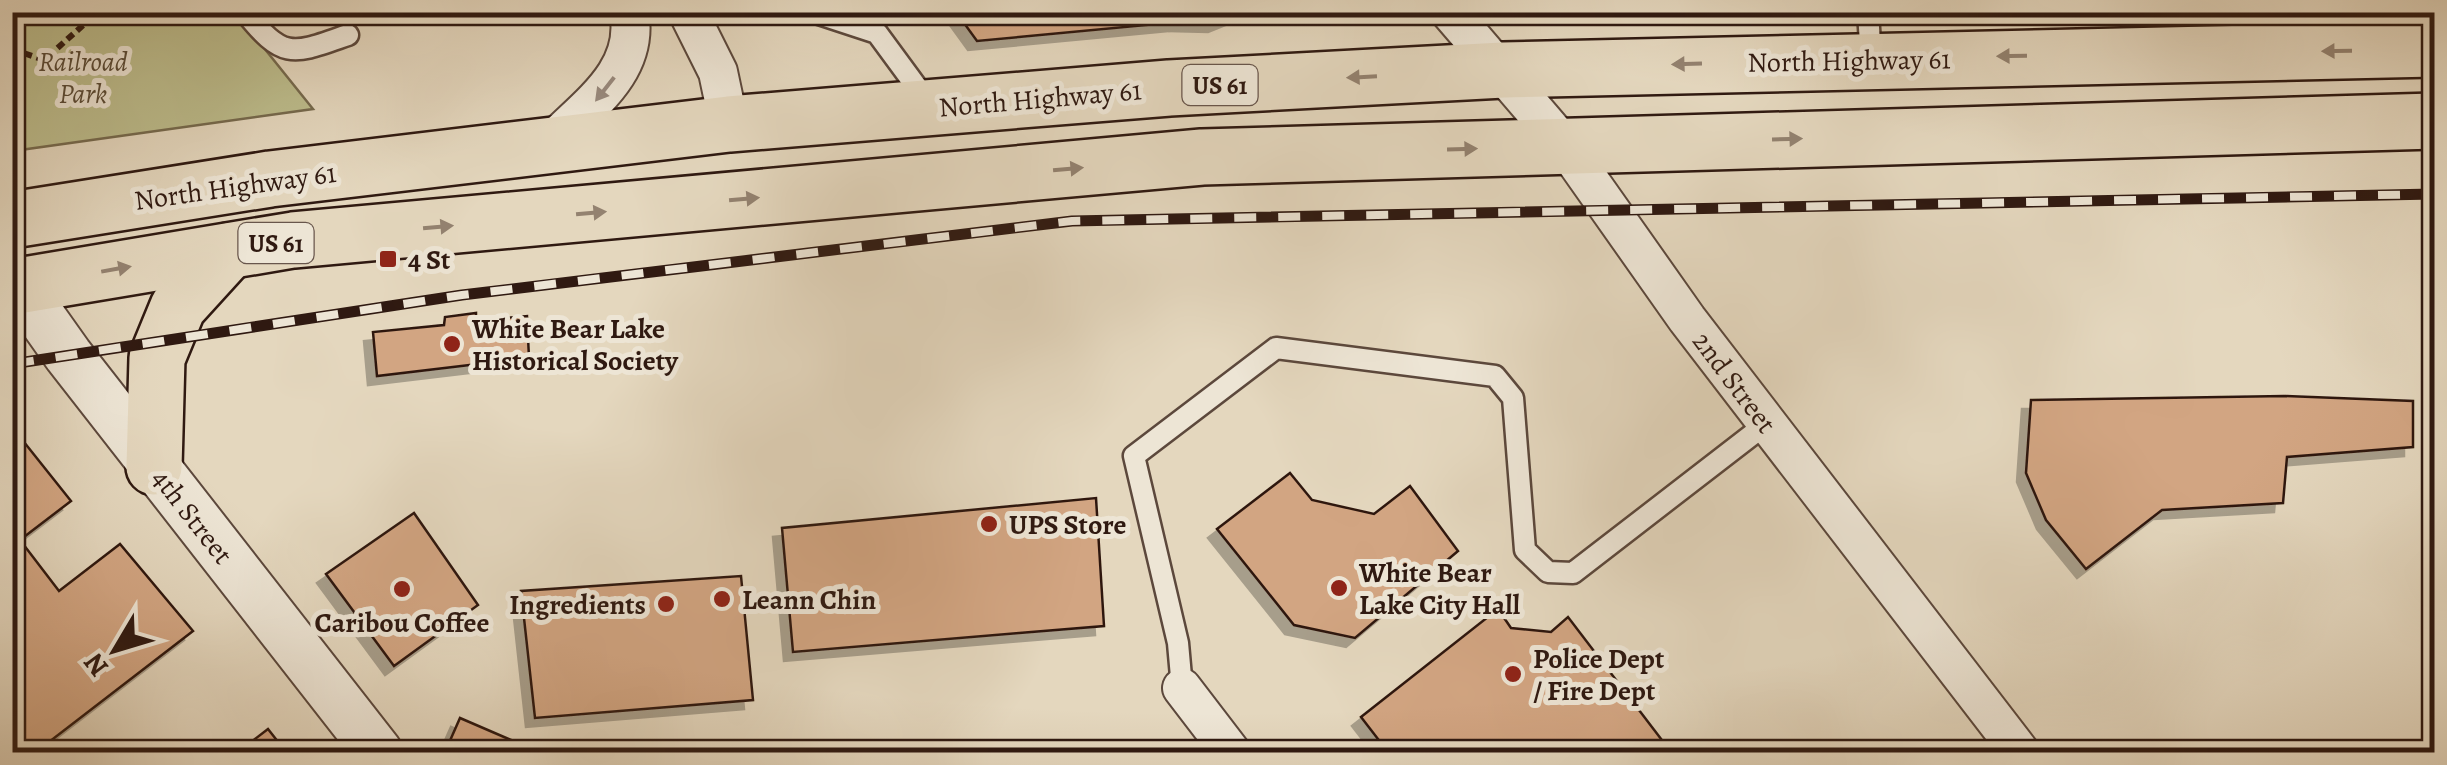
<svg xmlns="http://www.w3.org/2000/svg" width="2447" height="765" font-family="Alegreya,serif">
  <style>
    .green { fill: #bcbc8c; stroke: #766a4e; stroke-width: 2.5 }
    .building { fill: #d2a582; stroke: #2f1911; stroke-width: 2.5; filter: url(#shadow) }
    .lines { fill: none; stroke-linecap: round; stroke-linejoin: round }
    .service-casing { stroke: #5c483c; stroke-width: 25 }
    .minor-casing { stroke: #5c483c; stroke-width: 42 }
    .tertiary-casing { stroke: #5c483c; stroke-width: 52 }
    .primary-casing { stroke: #2f1911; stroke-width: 60 }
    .path { stroke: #2f1911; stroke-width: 6; stroke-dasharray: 8 5; stroke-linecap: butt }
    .service { stroke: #ede5d5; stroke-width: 20 }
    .minor { stroke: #ede5d5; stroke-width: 38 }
    .tertiary { stroke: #ede5d5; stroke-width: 48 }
    .primary { stroke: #e4d7be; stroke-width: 55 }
    .rail-casing { stroke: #2f1911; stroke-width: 11 }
    .rail { stroke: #ede5d5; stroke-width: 8; stroke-dasharray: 22; stroke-linecap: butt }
    .oneway { fill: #938270 }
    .oneway2 { fill: #98897d }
    .poi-dot { fill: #8f2418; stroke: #ede5d5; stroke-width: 4 }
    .labels { text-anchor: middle; stroke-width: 10; stroke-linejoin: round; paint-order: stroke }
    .shield { fill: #ede5d5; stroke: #68564c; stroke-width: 2.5 }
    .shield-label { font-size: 25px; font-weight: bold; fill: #2f1911 }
    .street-label { font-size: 28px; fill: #2f1911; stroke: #ede5d5 }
    .park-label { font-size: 28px; font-style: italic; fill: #594a36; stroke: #ede5d5 }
    .poi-label { font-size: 28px; font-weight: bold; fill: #2f1911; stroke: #ede5d5; text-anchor: start }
  </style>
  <defs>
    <filter id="shadow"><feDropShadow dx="-9" dy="9" stdDeviation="0" flood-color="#0004"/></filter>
  </defs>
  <rect width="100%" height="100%" fill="#e4d7be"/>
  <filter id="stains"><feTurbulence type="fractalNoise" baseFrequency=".002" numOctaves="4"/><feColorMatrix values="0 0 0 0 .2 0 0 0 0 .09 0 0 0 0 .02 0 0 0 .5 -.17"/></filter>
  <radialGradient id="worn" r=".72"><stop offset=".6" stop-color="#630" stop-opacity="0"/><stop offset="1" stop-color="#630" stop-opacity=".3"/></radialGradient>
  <!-- green -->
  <path class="green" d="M 12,13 L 236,13 L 313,109 L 13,151 Z"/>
  <!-- building -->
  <g class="building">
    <path d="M 956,12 L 1171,12 L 1178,22 L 977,41 Z"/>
    <path d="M 1171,12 L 1244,12 L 1217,23 L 1178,22 Z"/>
    <path d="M 476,313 L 476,321 L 527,316 L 529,358 L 377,376 L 373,332 L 444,325 L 445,317 Z"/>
    <path d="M 2285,396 L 2413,401 L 2413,447 L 2287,457 L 2283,503 L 2162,510 L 2086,569 L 2046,520 L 2026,473 L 2031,400 Z"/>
    <path d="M 12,427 L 71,501 L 20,540 L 59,591 L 120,544 L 193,631 L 36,752 L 12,752 Z"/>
    <path d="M 1290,473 L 1312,500 L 1374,514 L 1410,486 L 1458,551 L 1355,638 L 1294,625 L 1217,529 Z"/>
    <path d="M 1096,498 L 1104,626 L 793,652 L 782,528 Z"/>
    <path d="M 414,513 L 478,605 L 394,666 L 326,574 Z"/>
    <path d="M 741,576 L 753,700 L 535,718 L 521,591 Z"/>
    <path d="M 1498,609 L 1511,628 L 1551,632 L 1568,617 L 1671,752 L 1388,752 L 1361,717 Z"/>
    <path d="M 460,718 L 511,740 L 506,752 L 445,752 Z"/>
    <path d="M 268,729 L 286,752 L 238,752 Z"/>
  </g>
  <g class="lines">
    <defs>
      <g id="service">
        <path d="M 245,12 C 284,61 293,54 348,35"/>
        <path d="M 813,12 L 877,33 L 927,101"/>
        <path d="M 1868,12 L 1871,59"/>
        <path d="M 1182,688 L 1178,643 L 1134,456 L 1276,348 L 1495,376 L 1513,398 L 1525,550 L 1548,572 L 1573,573 L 1766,424"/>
      </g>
      <g id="minor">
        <path d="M 688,12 L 718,72 L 729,124"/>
        <path d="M 1450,12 L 1565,146 L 1687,319 L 2020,752"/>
        <path d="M 546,148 C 582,109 641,74 629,12"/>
        <path d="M 1182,688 L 1231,752"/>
      </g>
      <path id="tertiary" d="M 12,276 L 68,355 L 378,752"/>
      <g id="primary">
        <path d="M 12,220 L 270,179 L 729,124 L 1169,88 L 1503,70 L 2434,49"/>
        <path d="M 12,287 L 293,240 L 1202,157 L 2434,121"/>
        <path d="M 154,467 L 157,358 L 178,307 L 229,251"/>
      </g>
    </defs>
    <!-- service casing -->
    <use href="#service" class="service-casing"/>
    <!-- minor casing -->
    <use href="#minor" class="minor-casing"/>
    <!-- tertiary casing -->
    <use href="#tertiary" class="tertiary-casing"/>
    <!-- primary casing -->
    <use href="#primary" class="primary-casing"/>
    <!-- path -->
    <path class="path" d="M 12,49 L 44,60 L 98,12"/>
    <!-- service -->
    <use href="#service" class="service"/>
    <!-- minor -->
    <use href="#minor" class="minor"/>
    <!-- tertiary -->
    <use href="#tertiary" class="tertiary"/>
    <!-- primary -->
    <use href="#primary" class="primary"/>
    <defs>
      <path id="rail" d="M 12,364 L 462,295 L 1072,221 L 2434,194"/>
    </defs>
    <!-- rail casing -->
    <use href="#rail" class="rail-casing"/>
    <!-- rail -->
    <use href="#rail" class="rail"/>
  </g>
  <!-- one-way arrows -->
  <defs><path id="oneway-solid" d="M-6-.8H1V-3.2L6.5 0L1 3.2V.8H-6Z" transform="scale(2.5)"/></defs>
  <g class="oneway">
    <use href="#oneway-solid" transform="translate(2337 51) rotate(179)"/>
    <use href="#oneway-solid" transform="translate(2012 56) rotate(179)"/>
    <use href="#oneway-solid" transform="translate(1687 64) rotate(178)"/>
    <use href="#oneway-solid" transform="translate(1362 77) rotate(177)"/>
    <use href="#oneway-solid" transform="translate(1787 139) rotate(-2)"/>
    <use href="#oneway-solid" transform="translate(1462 149) rotate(-2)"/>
    <use href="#oneway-solid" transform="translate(1068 169) rotate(-5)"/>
    <use href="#oneway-solid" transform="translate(744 199) rotate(-5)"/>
    <use href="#oneway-solid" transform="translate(591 213) rotate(-5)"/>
    <use href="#oneway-solid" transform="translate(438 227) rotate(-5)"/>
    <use href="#oneway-solid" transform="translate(116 269) rotate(-10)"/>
  </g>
  <use class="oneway2" href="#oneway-solid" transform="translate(605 89) rotate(128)"/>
  <!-- markers -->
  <g class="poi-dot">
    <rect x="378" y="249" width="20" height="20" rx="5"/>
    <circle cx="452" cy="344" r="10"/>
    <circle cx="989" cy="524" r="10"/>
    <circle cx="1339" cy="588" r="10"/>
    <circle cx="402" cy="589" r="10"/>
    <circle cx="722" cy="599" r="10"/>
    <circle cx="666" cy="604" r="10"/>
    <circle cx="1513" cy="674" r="10"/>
  </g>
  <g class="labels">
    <!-- shield labels -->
    <g class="shield">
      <rect x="1182.5" y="65" width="75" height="40" rx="8"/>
      <rect x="238.5" y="223" width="75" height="40" rx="8"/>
    </g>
    <g class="shield-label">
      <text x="1220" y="94">US 61</text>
      <text x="276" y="252">US 61</text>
    </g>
    <!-- street labels -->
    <g class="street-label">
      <text transform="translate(1849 60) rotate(-1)" y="10">North Highway 61</text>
      <text transform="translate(1040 98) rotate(-5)" y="10">North Highway 61</text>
      <text transform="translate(235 186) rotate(-8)" y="10">North Highway 61</text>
      <text transform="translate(1735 382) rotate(53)" y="10">2nd Street</text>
      <text transform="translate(193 516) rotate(52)" y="10">4th Street</text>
    </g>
    <!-- park labels -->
    <g class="park-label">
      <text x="83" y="71">Railroad<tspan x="83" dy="32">Park</tspan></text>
    </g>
    <!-- poi labels -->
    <g class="poi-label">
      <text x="408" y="269">4 St</text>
      <text x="472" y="338">White Bear Lake<tspan x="472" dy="32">Historical Society</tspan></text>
      <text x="1009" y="534">UPS Store</text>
      <text x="1359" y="582">White Bear<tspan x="1359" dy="32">Lake City Hall</tspan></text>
      <text x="742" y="609">Leann Chin</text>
      <text x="646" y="614" text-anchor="end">Ingredients</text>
      <text x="402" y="632" text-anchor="middle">Caribou Coffee</text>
      <text x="1533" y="668">Police Dept<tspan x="1533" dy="32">/ Fire Dept</tspan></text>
    </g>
  </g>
  <!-- margin -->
  <rect width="2447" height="765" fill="none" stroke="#e4d7be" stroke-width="50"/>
  <rect x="15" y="15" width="2417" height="735" fill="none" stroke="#2f1911" stroke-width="5"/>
  <rect x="25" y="25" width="2397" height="715" fill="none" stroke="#2f1911" stroke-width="2.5"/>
  <!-- north arrow -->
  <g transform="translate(115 650) rotate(232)" stroke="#ede5d5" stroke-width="8" paint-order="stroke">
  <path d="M0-8L18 38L0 25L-18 38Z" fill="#2f1911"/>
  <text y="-15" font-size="28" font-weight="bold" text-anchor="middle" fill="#2f1911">N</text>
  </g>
  <rect width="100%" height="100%" filter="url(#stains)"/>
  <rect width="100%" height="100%" fill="url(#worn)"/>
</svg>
